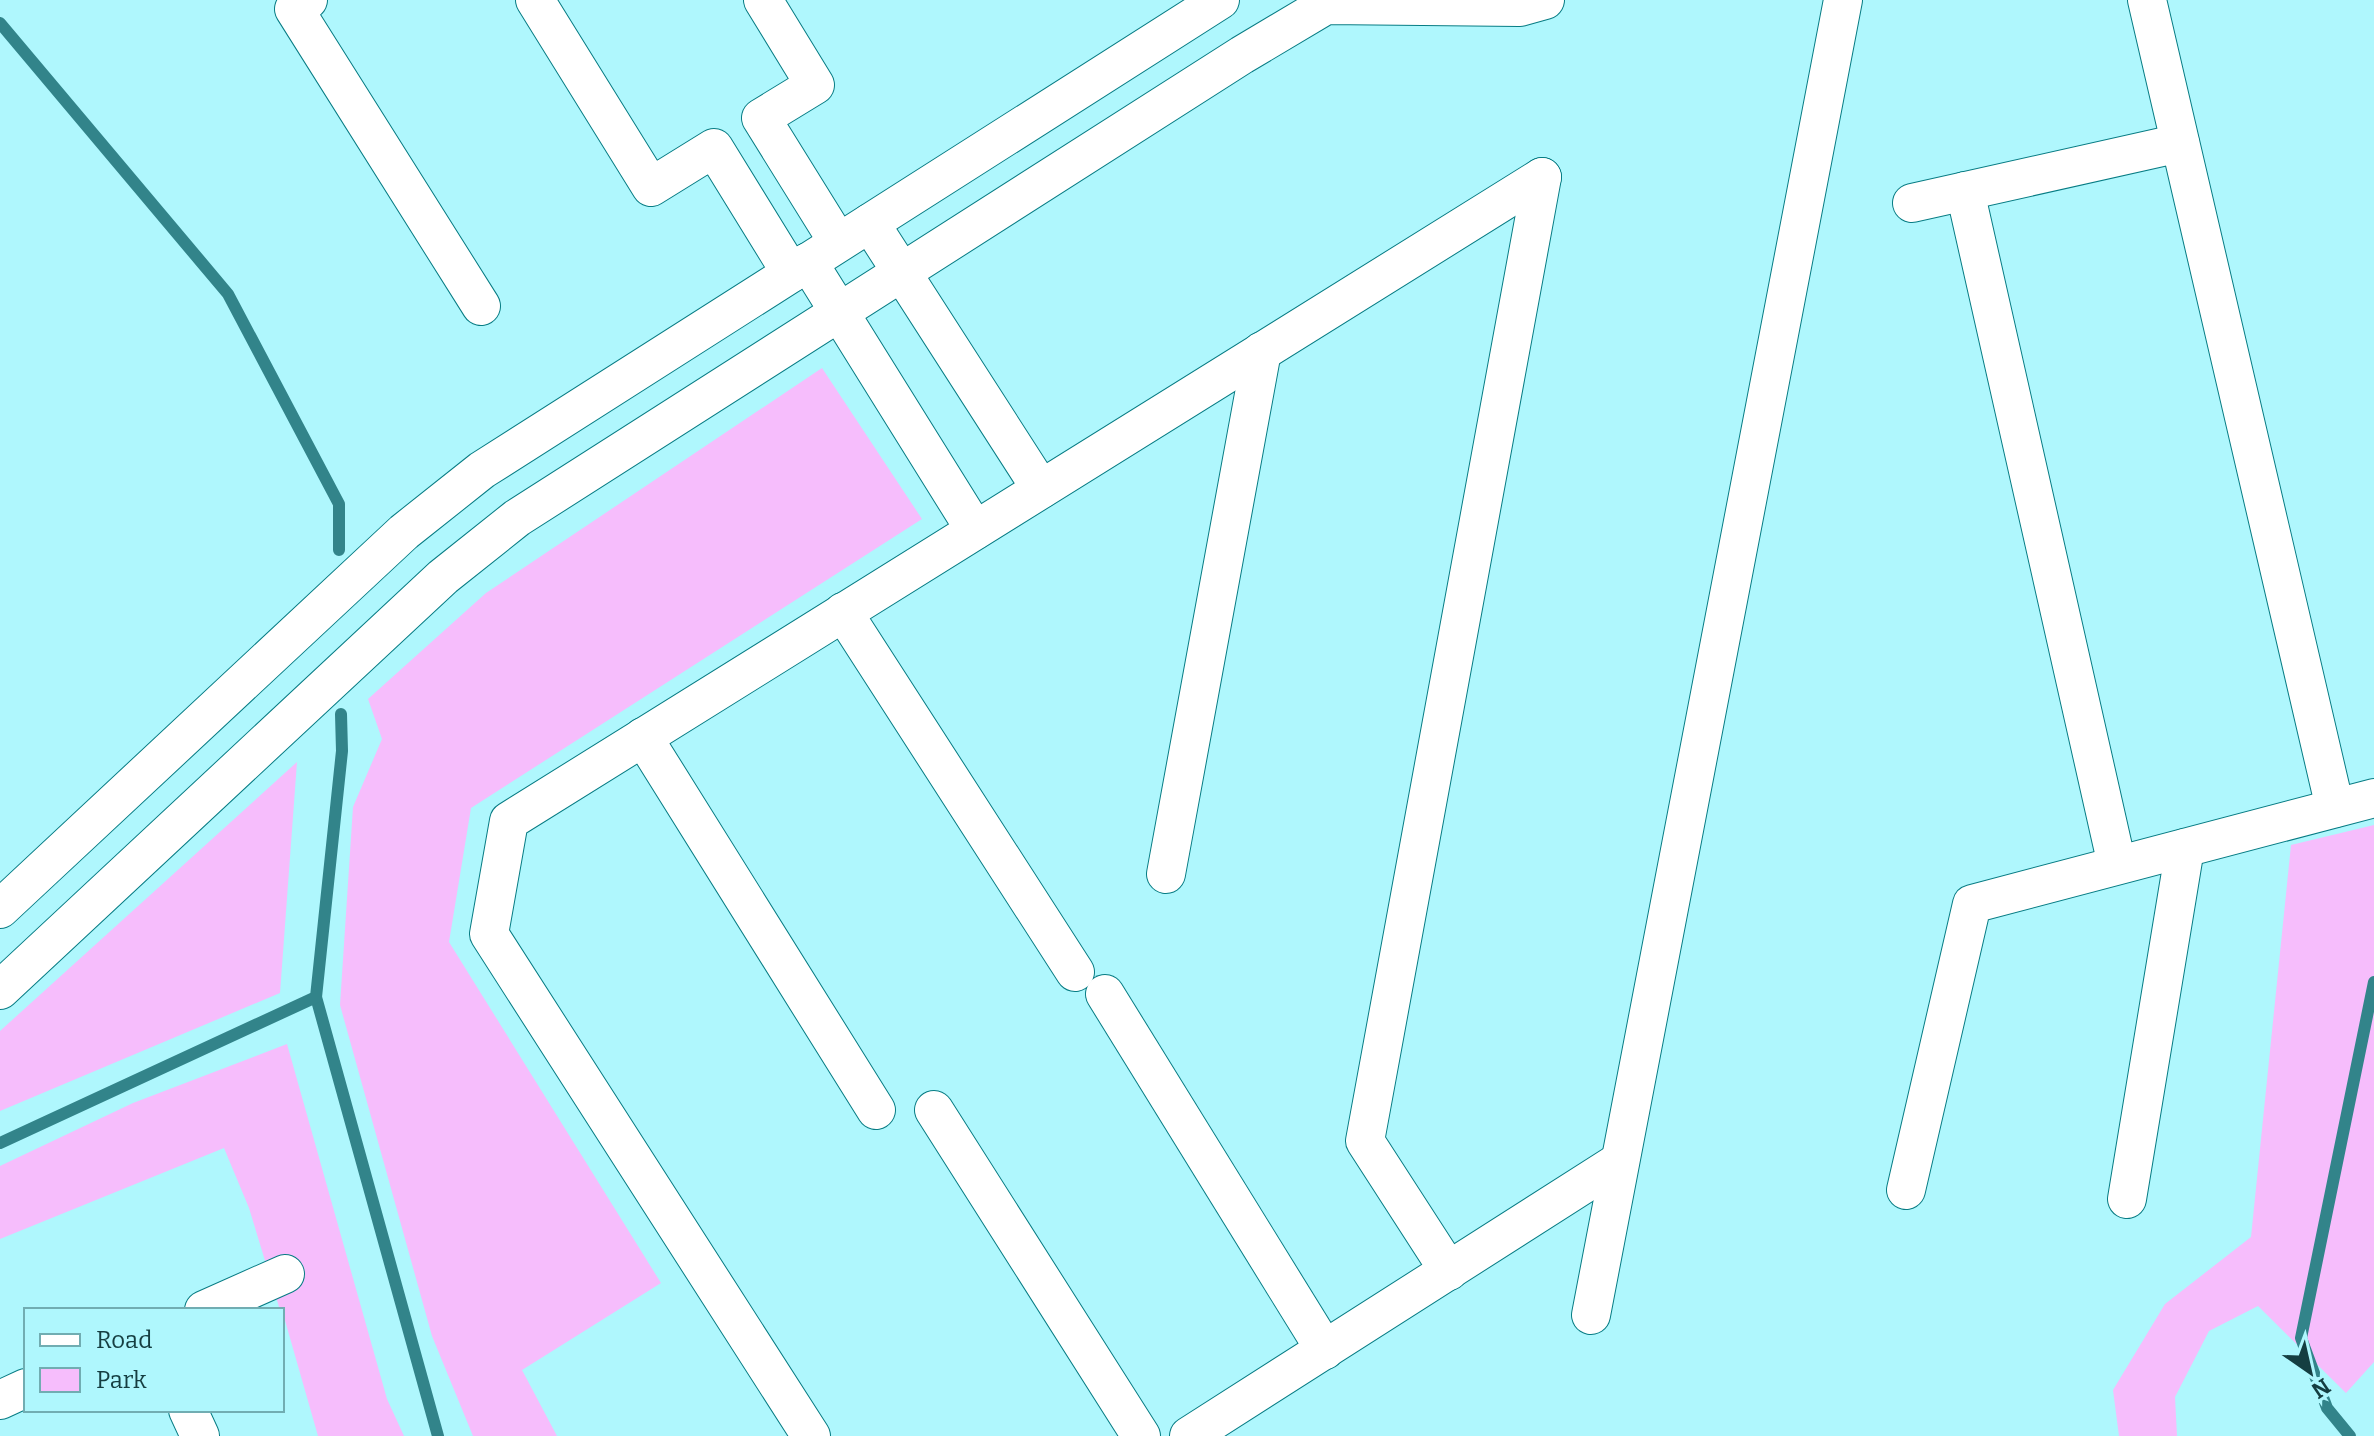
<svg xmlns="http://www.w3.org/2000/svg" width="2374" height="1436" font-family="Bitter,serif">
  <style>
    .green { fill: #f6bdfc }
    .lines { fill: none; stroke-linecap: round; stroke-linejoin: round }
    .stream { stroke: #32848a; stroke-width: 12 }
    .street-casing { stroke: #077c84; stroke-width: 40 }
    .street { stroke: #fff; stroke-width: 38 }
  </style>
  <rect width="100%" height="100%" fill="#aff7fd"/>
  <!-- green -->
  <g class="green">
    <path d="M 822,368 L 922,519 L 471,808 L 449,942 L 661,1283 L 522,1370 L 557,1436 L 473,1436 L 432,1336 L 340,1005 L 353,807 L 382,739 L 368,699 L 486,593 Z"/>
    <path d="M 297,762 L 280,993 L 0,1111 L 0,1031 Z"/>
    <path d="M 2374,825 L 2374,1362 L 2346,1393 L 2258,1306 L 2209,1331 L 2175,1397 L 2177,1436 L 2119,1436 L 2113,1390 L 2165,1304 L 2251,1237 L 2291,845 Z"/>
    <path d="M 287,1044 L 387,1399 L 404,1436 L 318,1436 L 282,1310 L 280,1310 L 249,1208 L 224,1148 L 0,1239 L 0,1166 L 133,1103 Z"/>
  </g>
  <g class="lines">
    <!-- stream -->
    <g class="stream">
      <path d="M 0,23 L 228,294 L 339,504 L 339,550"/>
      <path d="M 316,997 L 438,1436"/>
      <path d="M 0,1143 L 316,997 L 342,751 L 341,714"/>
      <path d="M 2350,1436 L 2327,1408 L 2301,1338 L 2374,982"/>
    </g>
    <defs>
      <g id="street">
        <path d="M 308,0 L 294,9 L 481,306"/>
        <path d="M 535,0 L 651,187 L 714,148 L 791,273"/>
        <path d="M 763,0 L 815,85 L 761,118 L 838,242"/>
        <path d="M 2147,0 L 2335,808"/>
        <path d="M 1965,191 L 2117,865"/>
        <path d="M 1912,203 L 2180,143"/>
        <path d="M 870,223 L 1041,489"/>
        <path d="M 808,262 L 975,530"/>
        <path d="M 843,612 L 1075,972"/>
        <path d="M 643,737 L 876,1110"/>
        <path d="M 1166,874 L 1262,351"/>
        <path d="M 0,909 L 404,532 L 482,470 L 1220,0"/>
        <path d="M 0,990 L 443,577 L 517,518 L 1242,55 L 1326,5 L 1520,7 L 1545,0"/>
        <path d="M 1105,994 L 1325,1350"/>
        <path d="M 934,1110 L 1141,1436"/>
        <path d="M 1906,1190 L 1972,904 L 2374,798"/>
        <path d="M 2127,1199 L 2185,848"/>
        <path d="M 1449,1271 L 1365,1141 L 1542,177"/>
        <path d="M 204,1310 L 285,1274"/>
        <path d="M 1591,1315 L 1843,0"/>
        <path d="M 0,1400 L 26,1388"/>
        <path d="M 188,1410 L 200,1436"/>
        <path d="M 811,1436 L 489,934 L 509,821 L 1542,177"/>
        <path d="M 1189,1436 L 1620,1161"/>
      </g>
    </defs>
    <!-- street casing -->
    <use href="#street" class="street-casing"/>
    <!-- street -->
    <use href="#street" class="street"/>
  </g>
  <!-- legend -->
  <rect x="24" y="1308" width="260" height="104" fill="#aff7fd" stroke="#71adb2" stroke-width="2"/>
  <rect x="40" y="1334" width="40" height="12" fill="#ffffff" stroke="#71adb2" stroke-width="2"/>
  <text x="96" y="1348" font-size="24" fill="#153e41">Road</text>
  <rect x="40" y="1368" width="40" height="24" fill="#f6bdfc" stroke="#71adb2" stroke-width="2"/>
  <text x="96" y="1388" font-size="24" fill="#153e41">Park</text>
  <!-- north arrow -->
  <g transform="translate(2310 1372) rotate(146)" stroke="#aff7fd" stroke-width="6" paint-order="stroke">
  <path d="M0-6L14 30L0 20L-14 30Z" fill="#153e41"/>
  <text y="-12" font-size="22" font-weight="bold" text-anchor="middle" fill="#153e41">N</text>
  </g>
</svg>
